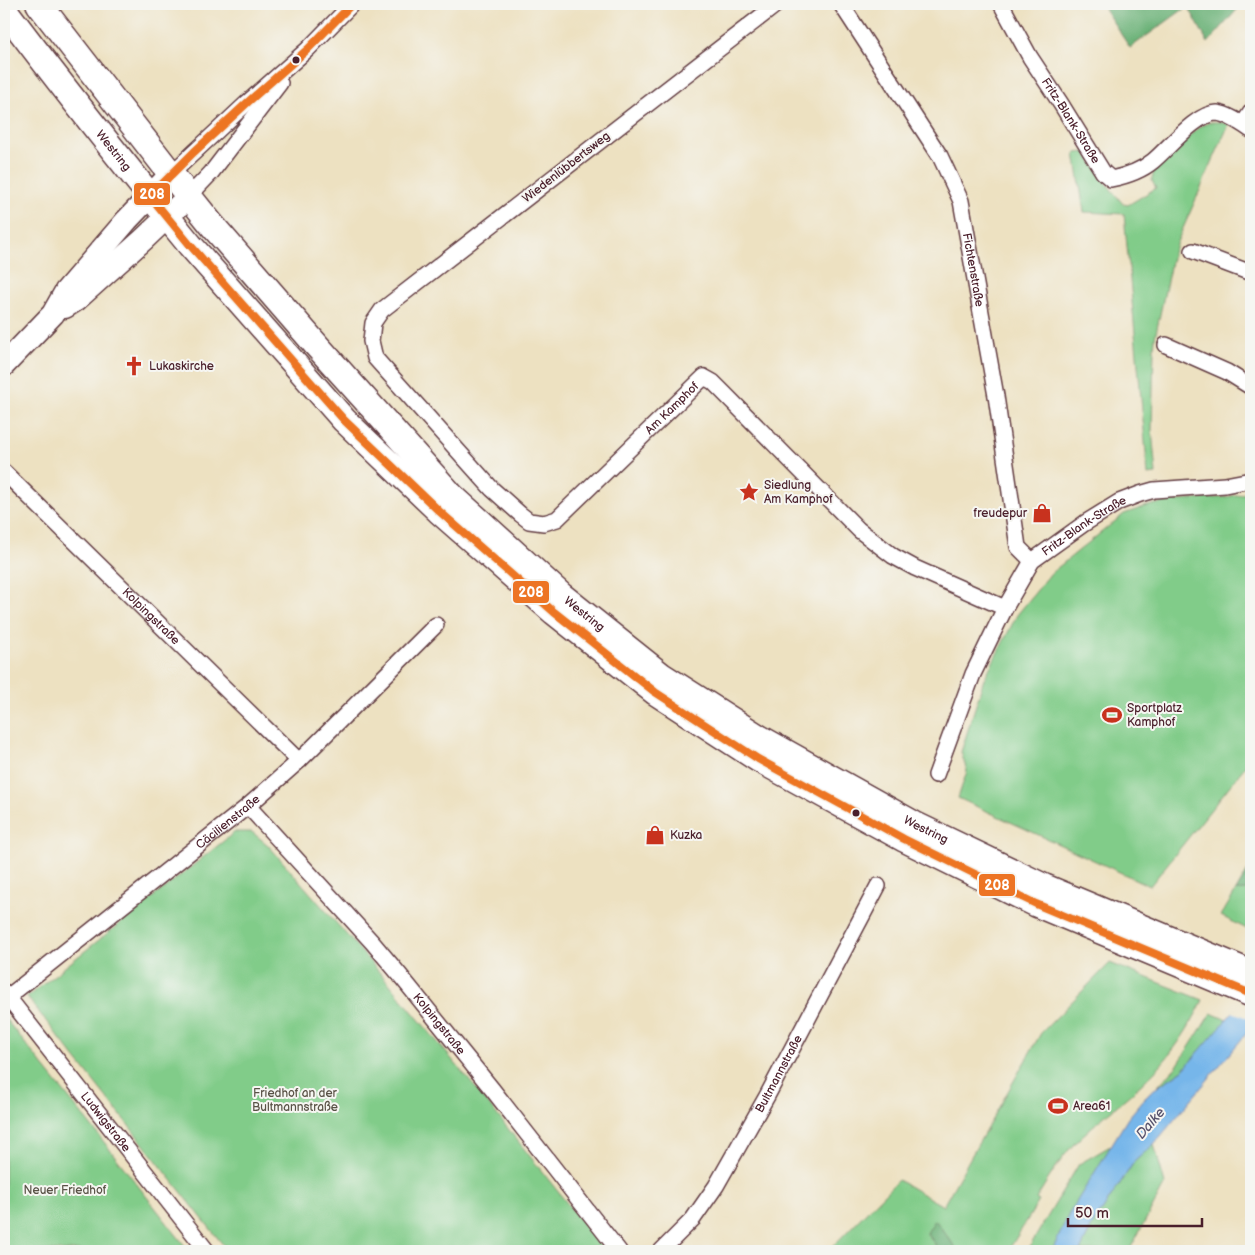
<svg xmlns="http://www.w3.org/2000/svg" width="1255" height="1255" font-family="'Balsamiq Sans',sans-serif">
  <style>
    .green { fill: #81cc89; stroke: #66765a }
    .forest { fill: #68b075; stroke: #596850 }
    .water { fill: #76b6ea; stroke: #606a8a }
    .pier { fill: #ede1c1 }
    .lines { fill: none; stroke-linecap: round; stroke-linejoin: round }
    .minor-casing { stroke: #623c42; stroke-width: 18 }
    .secondary-casing { stroke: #623c42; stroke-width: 25 }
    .primary-casing { stroke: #623c42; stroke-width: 28 }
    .minor { stroke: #fff; stroke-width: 15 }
    .secondary { stroke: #fff; stroke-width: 22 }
    .primary { stroke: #fff; stroke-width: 25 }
    .bus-1-casing { stroke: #f6f6f2; stroke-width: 11 }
    .bus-1 { stroke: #ed7424; stroke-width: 8 }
    .bus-dot { fill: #4a1f2b; stroke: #f6f6f2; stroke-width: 2 }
    .labels { text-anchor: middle; stroke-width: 4; stroke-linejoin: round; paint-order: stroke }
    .street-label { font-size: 12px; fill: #4a1f2b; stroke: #f6f6f2 }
    .poi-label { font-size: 12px; fill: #4a1f2b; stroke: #f6f6f2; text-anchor: start }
    .park-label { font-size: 12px; fill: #5a5347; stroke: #f6f6f2 }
    .water-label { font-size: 14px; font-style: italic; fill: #59546e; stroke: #f6f6f2 }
    .line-badge { stroke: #f6f6f2; stroke-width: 2 }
    .badge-label { font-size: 14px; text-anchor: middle; font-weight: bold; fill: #fff }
  </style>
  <rect width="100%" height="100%" fill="#f6f6f2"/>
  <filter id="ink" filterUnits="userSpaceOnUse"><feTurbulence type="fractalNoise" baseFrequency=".02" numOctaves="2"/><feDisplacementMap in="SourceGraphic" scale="10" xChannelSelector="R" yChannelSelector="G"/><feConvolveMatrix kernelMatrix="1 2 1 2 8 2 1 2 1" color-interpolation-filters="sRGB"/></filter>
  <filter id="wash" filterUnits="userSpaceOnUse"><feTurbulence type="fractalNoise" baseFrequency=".0096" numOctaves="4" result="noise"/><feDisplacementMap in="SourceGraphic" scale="20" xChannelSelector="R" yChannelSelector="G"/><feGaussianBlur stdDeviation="1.12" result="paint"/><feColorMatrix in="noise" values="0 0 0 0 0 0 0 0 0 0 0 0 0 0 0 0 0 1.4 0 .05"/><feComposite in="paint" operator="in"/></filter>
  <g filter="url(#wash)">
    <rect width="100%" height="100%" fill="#ede1c1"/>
    <!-- green -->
    <g class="green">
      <path d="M 1211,122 L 1219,122 L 1229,124 L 1177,242 L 1173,253 L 1155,338 L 1154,349 L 1152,430 L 1156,474 L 1148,475 L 1124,214 L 1084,212 L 1075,153 L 1085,152 L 1110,188 L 1123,204 L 1128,205 L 1156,188 L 1152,181 L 1154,168 L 1200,126 Z"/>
      <path d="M 1251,492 L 1251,759 L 1150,886 L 958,798 L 967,771 L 961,752 L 984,679 L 1017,615 L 1051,573 L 1124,514 L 1144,507 L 1164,502 L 1226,497 Z"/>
      <path d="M 235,832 L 252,832 L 268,845 L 388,982 L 483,1097 L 605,1251 L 228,1251 L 27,997 Z"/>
      <path d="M 1251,889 L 1251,931 L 1221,916 L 1236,891 Z"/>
      <path d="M 1110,963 L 1203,1000 C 1190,1027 1174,1052 1153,1073 C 1128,1099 1098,1119 1073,1145 C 1059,1161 1047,1181 1036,1199 L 1039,1201 L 1008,1251 L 958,1251 L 935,1220 L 927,1234 L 940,1251 L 828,1251 L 898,1180 L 943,1206 L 1041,1033 Z"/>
      <path d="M 1211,1013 L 1227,1020 L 1183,1070 L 1157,1087 L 1177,1066 Z"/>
      <path d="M 4,1017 L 100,1137 L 189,1251 L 4,1251 Z"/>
      <path d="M 1154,1144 L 1165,1184 L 1129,1251 L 1080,1251 L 1092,1226 L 1134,1162 Z"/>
      <path d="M 1112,1145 L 1069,1214 L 1052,1251 L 1027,1251 L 1079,1164 Z"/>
    </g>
    <!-- forest -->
    <g class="forest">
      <path d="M 1101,4 L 1242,4 L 1208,43 L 1188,6 L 1130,48 Z"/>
      <path d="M 1251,865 L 1251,889 L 1236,891 Z"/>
      <path d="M 935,1220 L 958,1251 L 940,1251 L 927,1233 Z"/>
    </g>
    <!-- water -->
    <path class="water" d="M 1251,991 L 1251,1028 L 1154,1144 L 1134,1162 L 1092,1226 L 1080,1251 L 1052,1251 L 1069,1214 L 1128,1118 L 1150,1092 L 1183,1070 Z"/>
    <!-- pier -->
    <path class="pier" d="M 1251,989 L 1251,1019 L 1232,1012 Z"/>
  </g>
  <g filter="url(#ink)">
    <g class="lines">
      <defs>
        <g id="minor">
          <path id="s1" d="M 777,4 L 382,310 L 373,323 L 371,341 L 375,358 L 492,489 L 520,514 L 529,521 L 544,523 L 557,519 L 704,377 L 713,382 L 724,393 L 859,530 L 893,556 L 915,568 L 1005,608"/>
          <path id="s2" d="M 841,4 L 940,156 L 961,201 L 996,396 L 1018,547 L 1032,561"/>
          <path id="s3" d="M 1001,4 L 1030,57 L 1061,104 L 1103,172 L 1111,179 C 1126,176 1141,171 1153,161 C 1169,148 1196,113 1217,113 C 1228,114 1242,124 1251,130"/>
          <path d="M 1243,124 L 1251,112"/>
          <path d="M 171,174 L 248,102 L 308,49 L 352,4"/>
          <path d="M 189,196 L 211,173 L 280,83"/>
          <path d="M 1193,251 L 1251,273"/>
          <path d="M 1166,345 L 1227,372 L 1251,387"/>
          <path id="s4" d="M 4,472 L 299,761"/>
          <path id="s5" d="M 936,775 L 973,674 L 1005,608 L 1032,561 L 1085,523 L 1119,502 L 1140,494 L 1154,490 L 1225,485 L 1251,480"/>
          <path id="s6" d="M 248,806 L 372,942 L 399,974 L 492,1089 L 619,1251"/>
          <path id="s7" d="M 4,992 L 207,1251"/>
          <path id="s8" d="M 4,1000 L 248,806 L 299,761 L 436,625"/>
          <path id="s9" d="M 661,1251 L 693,1219 L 716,1186 L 767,1096 L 878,886"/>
        </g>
        <g id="secondary">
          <path d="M 65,307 L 76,300 L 144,239 L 189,196"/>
          <path d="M 4,365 L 53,314 L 66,291 L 127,220 L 171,174"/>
        </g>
        <g id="primary">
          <path id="s10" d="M 39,4 L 171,174 L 212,225 L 318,347 L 452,496 L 562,596 L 661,675 L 760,738 L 914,824 L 1045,887 L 1251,973"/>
          <path id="s11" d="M 4,9 C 64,89 127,168 190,245 L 344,420 L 439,511 L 554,612 L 655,692 L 758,759 L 904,839 L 1036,904 L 1251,994"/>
        </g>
      </defs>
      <!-- minor casing -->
      <use href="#minor" class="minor-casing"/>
      <!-- secondary casing -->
      <use href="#secondary" class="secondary-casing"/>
      <!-- primary casing -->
      <use href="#primary" class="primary-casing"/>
      <!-- minor -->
      <use href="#minor" class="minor"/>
      <!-- secondary -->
      <use href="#secondary" class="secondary"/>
      <!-- primary -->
      <use href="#primary" class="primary"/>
      <defs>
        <path id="bus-1" d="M 352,4 L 308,49 L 248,102 L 194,152 L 150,196 L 190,245 L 344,420 L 439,511 L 554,612 L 655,692 L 758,759 L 904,839 L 1036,904 L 1251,994"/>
      </defs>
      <!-- bus-1 casing -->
      <use href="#bus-1" class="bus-1-casing"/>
      <!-- bus-1 -->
      <use href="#bus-1" class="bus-1"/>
    </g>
  </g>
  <!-- icons -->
  <defs>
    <symbol id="church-bare" viewBox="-9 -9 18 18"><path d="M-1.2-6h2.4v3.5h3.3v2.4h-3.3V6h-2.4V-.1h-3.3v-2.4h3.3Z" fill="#c8321e" stroke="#f6f6f2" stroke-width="2.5" paint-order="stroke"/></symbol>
    <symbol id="sight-bare" viewBox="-9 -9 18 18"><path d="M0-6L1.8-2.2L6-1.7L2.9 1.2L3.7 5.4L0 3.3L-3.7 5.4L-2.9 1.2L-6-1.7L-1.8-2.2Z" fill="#c8321e" stroke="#f6f6f2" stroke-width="2.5" paint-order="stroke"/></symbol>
    <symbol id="shop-bare" viewBox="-9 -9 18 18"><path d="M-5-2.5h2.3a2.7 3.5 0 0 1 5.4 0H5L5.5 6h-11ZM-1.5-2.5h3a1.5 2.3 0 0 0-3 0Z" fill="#c8321e" stroke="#f6f6f2" stroke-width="2.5" paint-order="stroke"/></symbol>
    <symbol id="stadium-bare" viewBox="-9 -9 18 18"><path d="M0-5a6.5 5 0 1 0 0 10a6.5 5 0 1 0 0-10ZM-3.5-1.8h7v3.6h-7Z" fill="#c8321e" stroke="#f6f6f2" stroke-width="2.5" paint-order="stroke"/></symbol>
  </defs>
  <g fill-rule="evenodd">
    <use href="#church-bare" x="120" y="352" width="28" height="28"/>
    <use href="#sight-bare" x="735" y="478" width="28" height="28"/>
    <use href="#shop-bare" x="1028" y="499" width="28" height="28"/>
    <use href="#stadium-bare" x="1098" y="701" width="28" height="28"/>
    <use href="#shop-bare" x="641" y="821" width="28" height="28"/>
    <use href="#stadium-bare" x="1044" y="1092" width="28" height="28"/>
  </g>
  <!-- markers -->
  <g class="bus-dot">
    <circle cx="296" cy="60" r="4.5"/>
    <circle cx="856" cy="813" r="4.5"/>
  </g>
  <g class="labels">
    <!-- street labels -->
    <g class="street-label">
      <text dy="4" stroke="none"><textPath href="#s3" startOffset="136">Fritz-Blank-Straße</textPath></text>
      <text dy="4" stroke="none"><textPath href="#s11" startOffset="179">Westring</textPath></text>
      <text transform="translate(566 167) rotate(-38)" y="4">Wiedenlübbertsweg</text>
      <text dy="4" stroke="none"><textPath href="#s2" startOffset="301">Fichtenstraße</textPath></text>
      <text dy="4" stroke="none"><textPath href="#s1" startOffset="964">Am Kamphof</textPath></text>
      <text dy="4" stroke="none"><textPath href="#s5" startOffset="298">Fritz-Blank-Straße</textPath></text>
      <text dy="4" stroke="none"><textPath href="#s10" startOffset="820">Westring</textPath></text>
      <text dy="4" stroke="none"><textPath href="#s4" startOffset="206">Kolpingstraße</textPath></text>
      <text dy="4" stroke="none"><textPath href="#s8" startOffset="286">Cäcilienstraße</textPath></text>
      <text dy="4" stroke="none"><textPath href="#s10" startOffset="1225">Westring</textPath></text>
      <text dy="4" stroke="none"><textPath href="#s6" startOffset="290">Kolpingstraße</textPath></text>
      <text dy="4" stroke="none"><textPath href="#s9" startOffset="214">Bultmannstraße</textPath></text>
      <text dy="4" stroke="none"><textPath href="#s7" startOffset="165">Ludwigstraße</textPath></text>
    </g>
    <!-- poi labels -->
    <g class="poi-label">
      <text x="149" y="370">Lukaskirche</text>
      <text x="764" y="489">Siedlung<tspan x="764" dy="14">Am Kamphof</tspan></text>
      <text x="1027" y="517" text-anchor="end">freudepur</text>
      <text x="1127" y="712">Sportplatz<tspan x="1127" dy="14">Kamphof</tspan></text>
      <text x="670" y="839">Kuzka</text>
      <text x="1073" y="1110">Area61</text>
    </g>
    <!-- park labels -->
    <g class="park-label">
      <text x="295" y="1097">Friedhof an der<tspan x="295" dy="14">Bultmannstraße</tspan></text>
      <text x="65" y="1194">Neuer Friedhof</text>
    </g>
    <!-- water labels -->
    <g class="water-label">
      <text transform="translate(1150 1123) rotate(-49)" y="5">Dalke</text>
    </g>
  </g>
  <g class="line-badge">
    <rect x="133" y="182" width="38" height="24" rx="5" fill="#ed7424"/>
    <rect x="512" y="580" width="38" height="24" rx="5" fill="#ed7424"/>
    <rect x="978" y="873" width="38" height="24" rx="5" fill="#ed7424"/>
  </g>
  <g class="badge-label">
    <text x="152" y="199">208</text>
    <text x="531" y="597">208</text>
    <text x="997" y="890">208</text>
  </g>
  <!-- margin -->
  <rect width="1255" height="1255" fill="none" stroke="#f6f6f2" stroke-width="20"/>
  <!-- scale -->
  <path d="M1068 1218v8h134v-8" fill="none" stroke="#4a1f2b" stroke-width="2.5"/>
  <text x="1075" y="1218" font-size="15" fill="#4a1f2b" stroke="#f6f6f2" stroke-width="4" paint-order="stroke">50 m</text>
</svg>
